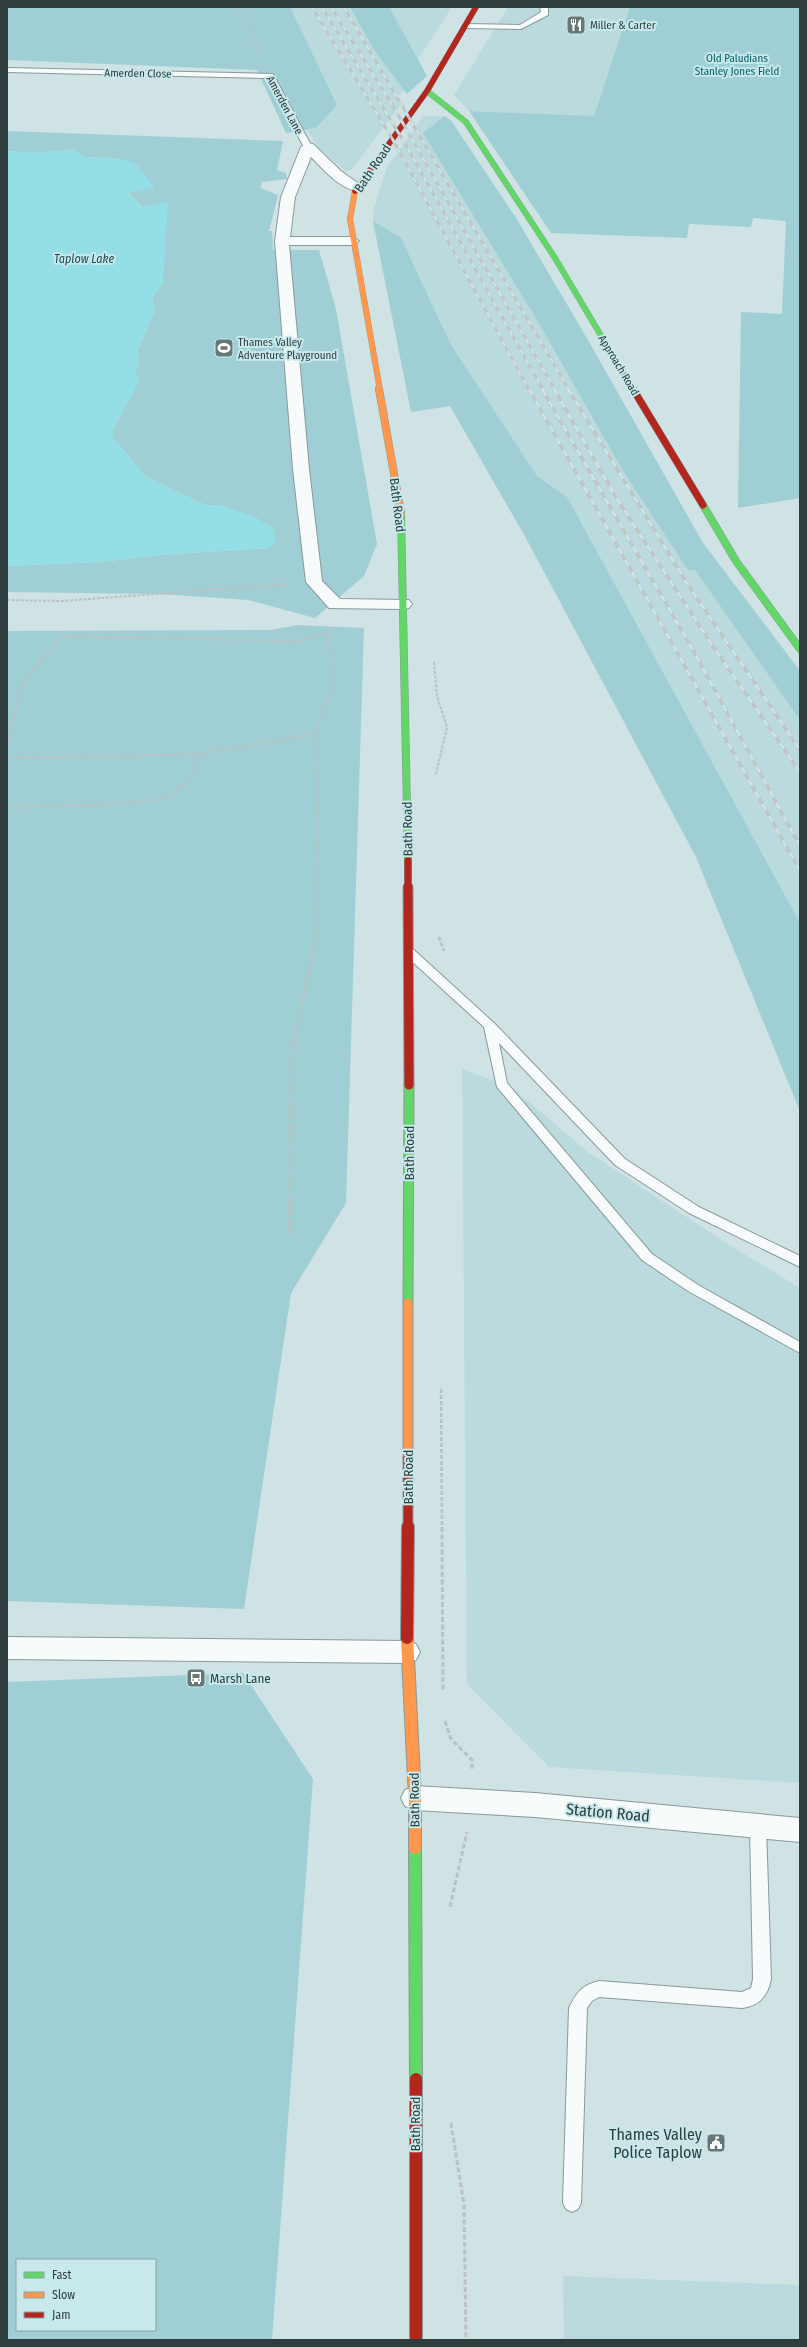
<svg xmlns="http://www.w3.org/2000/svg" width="807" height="2347" font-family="'Fira Sans Condensed',sans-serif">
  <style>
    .built { fill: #bbdade }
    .green { fill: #9fcfd5; fill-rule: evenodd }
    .water { fill: #94dee6 }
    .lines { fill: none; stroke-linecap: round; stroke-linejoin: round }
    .lane-casing { stroke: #8a999a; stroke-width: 2 }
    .street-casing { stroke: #8a999a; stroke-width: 2 }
    .fast-far3-casing { stroke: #8a999a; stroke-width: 6 }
    .fast-far2-casing { stroke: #8a999a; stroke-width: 8 }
    .fast-far1-casing { stroke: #8a999a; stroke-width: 11 }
    .fast-casing { stroke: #8a999a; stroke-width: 14 }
    .slow-far3-casing { stroke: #8a999a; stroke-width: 6 }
    .slow-far2-casing { stroke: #8a999a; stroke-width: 8 }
    .slow-far1-casing { stroke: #8a999a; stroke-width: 11 }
    .slow-casing { stroke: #8a999a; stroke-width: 14 }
    .jam-far3-casing { stroke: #8a999a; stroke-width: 6 }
    .jam-far2-casing { stroke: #8a999a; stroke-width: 8 }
    .jam-far1-casing { stroke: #8a999a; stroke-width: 11 }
    .jam-casing { stroke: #8a999a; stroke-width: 14 }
    .path-far3 { stroke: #bcc1c2; stroke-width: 1.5; stroke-dasharray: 2.5 1; stroke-linecap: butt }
    .path-far2 { stroke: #bcc1c2; stroke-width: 2; stroke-dasharray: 3 1.5; stroke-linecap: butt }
    .path-far1 { stroke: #bcc1c2; stroke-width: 2.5; stroke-dasharray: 4 2; stroke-linecap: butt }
    .path { stroke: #bcc1c2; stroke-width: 3; stroke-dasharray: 5 2.5; stroke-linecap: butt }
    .lane { fill: #f8fbfb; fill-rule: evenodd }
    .street { fill: #f8fbfb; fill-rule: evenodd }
    .fast-far3 { stroke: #63d668; stroke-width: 5.5 }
    .fast-far2 { stroke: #63d668; stroke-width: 7 }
    .fast-far1 { stroke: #63d668; stroke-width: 9 }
    .fast { stroke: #63d668; stroke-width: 12 }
    .slow-far3 { stroke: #ff974d; stroke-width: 5.5 }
    .slow-far2 { stroke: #ff974d; stroke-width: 7 }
    .slow-far1 { stroke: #ff974d; stroke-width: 9 }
    .slow { stroke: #ff974d; stroke-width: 12 }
    .jam-far3 { stroke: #b3261e; stroke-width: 5.5 }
    .jam-far2 { stroke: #b3261e; stroke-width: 7 }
    .jam-far1 { stroke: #b3261e; stroke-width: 9 }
    .jam { stroke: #b3261e; stroke-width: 12 }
    .rail-far1-casing { stroke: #c0c5c5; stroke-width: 3 }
    .rail-casing { stroke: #c0c5c5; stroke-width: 3.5 }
    .rail-far1 { stroke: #c7e9ec; stroke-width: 2; stroke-dasharray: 5.5; stroke-linecap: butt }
    .rail { stroke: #c7e9ec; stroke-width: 2.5; stroke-dasharray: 7; stroke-linecap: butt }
    .labels { text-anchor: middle; stroke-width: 4; stroke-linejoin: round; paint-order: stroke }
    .far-poi-label { font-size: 11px; fill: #2f3d3e; stroke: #c7e9ec; text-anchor: start }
    .far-park-label { font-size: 11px; fill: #005c63; stroke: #c7e9ec }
    .far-street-label { font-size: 11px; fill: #2f3d3e; stroke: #c7e9ec }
    .far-water-label { font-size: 12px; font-style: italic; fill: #1d4a4f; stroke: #c7e9ec }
    .street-label { font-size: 13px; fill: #2f3d3e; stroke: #c7e9ec }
    .poi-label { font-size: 13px; fill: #2f3d3e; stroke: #c7e9ec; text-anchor: start }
    .near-street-label { font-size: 16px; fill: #2f3d3e; stroke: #c7e9ec }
    .near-poi-label { font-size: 16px; fill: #2f3d3e; stroke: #c7e9ec; text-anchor: end }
  </style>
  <rect width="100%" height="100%" fill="#cfe2e4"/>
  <!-- built -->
  <g class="built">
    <path d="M 242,7 L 452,7 L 418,59 L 427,76 L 397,96 L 402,103 L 351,170 L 345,171 L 318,147 L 295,112 Z"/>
    <path d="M 508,7 L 630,7 L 594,116 L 469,111 L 454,95 Z"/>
    <path d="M 423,116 L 445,116 L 452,122 L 516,218 L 585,335 L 703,543 L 800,671 L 800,1111 L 696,857 L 526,538 L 389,299 L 373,221 L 374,208 L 387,167 Z"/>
    <path d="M 462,1069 L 511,1087 L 588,1152 L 723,1241 L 800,1288 L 800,1783 L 549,1767 L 467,1684 Z"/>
    <path d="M 563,2276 L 800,2285 L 800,2340 L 564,2340 Z"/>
  </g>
  <!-- green -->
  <g class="green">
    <path d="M 7,7 L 290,7 L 337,105 L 316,128 L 286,133 L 257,70 L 7,60 Z"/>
    <path d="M 350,7 L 389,7 L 427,76 L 407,94 L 376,53 Z"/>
    <path d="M 630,7 L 800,7 L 800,498 L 738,508 L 741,312 L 782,314 L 786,221 L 753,218 L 751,227 L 689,224 L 687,238 L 551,233 L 469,111 L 594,116 Z"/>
    <path d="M 445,116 L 452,122 L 516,218 L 585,335 L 703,543 L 800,671 L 800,720 L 695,570 L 688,570 L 623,471 L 540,325 L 423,133 Z"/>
    <path d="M 7,131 L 283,141 L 277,170 L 286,173 L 287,179 L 262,182 L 260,188 L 278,195 L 269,231 L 272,231 L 273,250 L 319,250 L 336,309 L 377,544 L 364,576 L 315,618 L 248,600 L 159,594 L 7,592 L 7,566 L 100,562 L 159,555 L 269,548 L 223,506 L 205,505 L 145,476 L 113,438 L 113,429 L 139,381 L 135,372 L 139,359 L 137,352 L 154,312 L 152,298 L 163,283 L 142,207 L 128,192 L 154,187 L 121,159 L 84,157 L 73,150 L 33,153 L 7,151 Z"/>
    <path d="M 373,221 L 401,238 L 451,345 L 537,476 L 567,497 L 800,923 L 800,1111 L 696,857 L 526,538 L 450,406 L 411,412 Z"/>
    <path d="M 297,625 L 364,628 L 346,1203 L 291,1293 L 244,1609 L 7,1601 L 7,631 L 271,630 Z"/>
    <path d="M 243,1673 L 313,1779 L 272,2340 L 7,2340 L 7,1682 ZM 17,2260 L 155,2260 L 155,2330 L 17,2330 Z"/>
  </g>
  <!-- water -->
  <path class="water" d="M 73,150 L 84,157 L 121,159 L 135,163 L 154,187 L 128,193 L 142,207 L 168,202 L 163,283 L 152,298 L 154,312 L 137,352 L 139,359 L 135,372 L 139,381 L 113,429 L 113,438 L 145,476 L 205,505 L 223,506 L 253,516 L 273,528 L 276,542 L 269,548 L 159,555 L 100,562 L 7,566 L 7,151 L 33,153 Z"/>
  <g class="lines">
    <defs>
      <g id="lane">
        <path d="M 540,7 L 548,7 L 548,15 L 521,29 L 466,28 L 462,26 L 466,24 L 520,25 L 541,12 Z"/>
        <path d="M 7,68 L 273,74 L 312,147 L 308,149 L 304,147 L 267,78 L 7,72 Z"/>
        <path d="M 410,949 L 414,950 L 494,1023 L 625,1159 L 699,1207 L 800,1256 L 800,1267 L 689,1213 L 615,1165 L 499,1043 L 507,1083 L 652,1254 L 698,1285 L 800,1342 L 800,1353 L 688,1291 L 642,1260 L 497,1087 L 484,1027 L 406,956 L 404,953 L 406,950 Z"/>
        <path d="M 758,1819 L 764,1821 L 766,1826 L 771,1979 C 768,1996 759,2006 742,2008 L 599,1997 L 592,2001 L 587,2008 L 581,2203 L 578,2209 L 572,2212 L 566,2209 L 563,2203 L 569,2008 C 576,1993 582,1985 599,1981 L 742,1992 L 751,1988 L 753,1979 L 750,1826 L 752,1821 Z"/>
      </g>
      <g id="street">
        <path d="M 308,143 L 313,144 L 341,171 L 363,187 L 356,191 C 338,187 323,169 311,157 L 295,197 L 290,237 L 352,237 L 359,241 L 352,245 L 289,245 L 309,469 L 322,581 L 340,599 L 409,600 L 412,604 L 409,608 L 403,609 L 329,608 L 306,582 L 293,469 L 275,241 L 281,197 L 301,147 Z"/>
        <path d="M 7,1637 L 407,1641 L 416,1644 L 420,1652 L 416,1660 L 407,1663 L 7,1659 Z"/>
        <path d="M 415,1786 L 535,1793 L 800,1818 L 800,1842 L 535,1817 L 415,1810 L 405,1806 L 401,1798 L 405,1790 Z"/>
      </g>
      <path id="fast-far3" d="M 427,91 L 466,122 L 555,258 L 619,366"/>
      <g id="fast-far2">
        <path d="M 703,505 L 736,561 L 800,649"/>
        <path d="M 401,513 L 408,860"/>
      </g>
      <path id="fast-far1" d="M 408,1303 L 409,1085"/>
      <path id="fast" d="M 415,1848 L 416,2079"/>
      <path id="slow-far3" d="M 355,191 L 350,219 L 380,390"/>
      <path id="slow-far2" d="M 379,389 L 401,513"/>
      <path id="slow-far1" d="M 408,1303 L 408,1458"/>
      <path id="slow" d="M 407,1638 L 415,1798 L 415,1848"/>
      <g id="jam-far3">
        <path d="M 355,191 L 427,91 L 476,7"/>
        <path d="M 619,366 L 633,390"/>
      </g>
      <g id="jam-far2">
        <path d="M 633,389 L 703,505"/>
        <path d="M 408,860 L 408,888"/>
      </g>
      <g id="jam-far1">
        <path d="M 408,887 L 409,1085"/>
        <path d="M 408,1528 L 408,1458"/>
      </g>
      <g id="jam">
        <path d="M 407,1638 L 408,1527"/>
        <path d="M 416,2079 L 416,2340"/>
      </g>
    </defs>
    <!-- lane casing -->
    <use href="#lane" class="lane-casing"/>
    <!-- street casing -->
    <use href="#street" class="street-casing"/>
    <!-- fast-far3 casing -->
    <use href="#fast-far3" class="fast-far3-casing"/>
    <!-- fast-far2 casing -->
    <use href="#fast-far2" class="fast-far2-casing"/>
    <!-- fast-far1 casing -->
    <use href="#fast-far1" class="fast-far1-casing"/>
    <!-- fast casing -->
    <use href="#fast" class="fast-casing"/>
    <!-- slow-far3 casing -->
    <use href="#slow-far3" class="slow-far3-casing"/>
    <!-- slow-far2 casing -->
    <use href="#slow-far2" class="slow-far2-casing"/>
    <!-- slow-far1 casing -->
    <use href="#slow-far1" class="slow-far1-casing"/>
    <!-- slow casing -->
    <use href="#slow" class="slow-casing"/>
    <!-- jam-far3 casing -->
    <use href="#jam-far3" class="jam-far3-casing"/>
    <!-- jam-far2 casing -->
    <use href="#jam-far2" class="jam-far2-casing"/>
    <!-- jam-far1 casing -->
    <use href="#jam-far1" class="jam-far1-casing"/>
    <!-- jam casing -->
    <use href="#jam" class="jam-casing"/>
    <!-- path-far3 -->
    <path class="path-far3" d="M 236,7 L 247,21 L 261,56"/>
    <!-- path-far2 -->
    <g class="path-far2">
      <path d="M 7,600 L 63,601 L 288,584"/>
      <path d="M 434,662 L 437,696 L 447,727 L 436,774"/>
      <path d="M 7,744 L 23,683 L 61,636 L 299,641 L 328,632 L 333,626"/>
      <path d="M 7,758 L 199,754 L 314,734"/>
      <path d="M 7,808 L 108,804 L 164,799 L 192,778 L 199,754"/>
      <path d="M 317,888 L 319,796 L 314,734 L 333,689 L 328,632"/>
    </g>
    <!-- path-far1 -->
    <g class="path-far1">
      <path d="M 439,937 L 444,951"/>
      <path d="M 289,1234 L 293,1048 L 316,937 L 317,887"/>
      <path d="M 441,1389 L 442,1528"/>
    </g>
    <!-- path -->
    <g class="path">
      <path d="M 442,1527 L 443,1690"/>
      <path d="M 445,1721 L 451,1739 L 472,1760 L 472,1771"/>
      <path d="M 450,1907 L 467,1832"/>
      <path d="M 451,2123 L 464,2205 L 466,2340"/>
    </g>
    <!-- lane -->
    <use href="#lane" class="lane"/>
    <!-- street -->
    <use href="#street" class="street"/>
    <!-- fast-far3 -->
    <use href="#fast-far3" class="fast-far3"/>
    <!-- fast-far2 -->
    <use href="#fast-far2" class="fast-far2"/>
    <!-- fast-far1 -->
    <use href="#fast-far1" class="fast-far1"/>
    <!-- fast -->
    <use href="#fast" class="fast"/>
    <!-- slow-far3 -->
    <use href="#slow-far3" class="slow-far3"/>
    <!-- slow-far2 -->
    <use href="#slow-far2" class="slow-far2"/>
    <!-- slow-far1 -->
    <use href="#slow-far1" class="slow-far1"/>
    <!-- slow -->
    <use href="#slow" class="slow"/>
    <!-- jam-far3 -->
    <use href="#jam-far3" class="jam-far3"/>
    <!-- jam-far2 -->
    <use href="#jam-far2" class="jam-far2"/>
    <!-- jam-far1 -->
    <use href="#jam-far1" class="jam-far1"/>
    <!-- jam -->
    <use href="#jam" class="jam"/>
    <defs>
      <g id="rail-far1">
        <path d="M 312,7 L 393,140 L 529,390"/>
        <path d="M 322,7 L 407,147 L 543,390"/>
        <path d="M 331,7 L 396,111 L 555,390"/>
        <path d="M 344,7 L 569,390"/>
      </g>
      <g id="rail">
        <path d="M 529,389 L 800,871"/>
        <path d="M 542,389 L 694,652 L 800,846"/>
        <path d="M 554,389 L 617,499 L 712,645 L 800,772"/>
        <path d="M 568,389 L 688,585 L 800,750"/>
      </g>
    </defs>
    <!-- rail-far1 casing -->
    <use href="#rail-far1" class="rail-far1-casing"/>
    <!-- rail casing -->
    <use href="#rail" class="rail-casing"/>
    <!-- rail-far1 -->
    <use href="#rail-far1" class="rail-far1"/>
    <!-- rail -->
    <use href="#rail" class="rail"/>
  </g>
  <!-- icons -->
  <defs>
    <symbol id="restaurant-square" viewBox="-11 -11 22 22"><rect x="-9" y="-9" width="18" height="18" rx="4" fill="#677778" stroke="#c7e9ec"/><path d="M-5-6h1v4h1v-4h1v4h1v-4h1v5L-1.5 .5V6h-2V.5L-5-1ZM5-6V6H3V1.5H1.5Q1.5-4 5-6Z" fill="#fff"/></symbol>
    <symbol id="stadium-square" viewBox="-11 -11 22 22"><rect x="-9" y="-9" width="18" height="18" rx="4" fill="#677778" stroke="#c7e9ec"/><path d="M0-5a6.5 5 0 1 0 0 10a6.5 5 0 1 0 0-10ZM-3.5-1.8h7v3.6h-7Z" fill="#fff"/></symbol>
    <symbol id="bus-square" viewBox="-11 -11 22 22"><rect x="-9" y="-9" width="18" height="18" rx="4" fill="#677778" stroke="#c7e9ec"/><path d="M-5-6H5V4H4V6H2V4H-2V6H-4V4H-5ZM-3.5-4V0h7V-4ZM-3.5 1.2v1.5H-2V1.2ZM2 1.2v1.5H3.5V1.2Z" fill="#fff"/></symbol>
    <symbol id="civic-square" viewBox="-11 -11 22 22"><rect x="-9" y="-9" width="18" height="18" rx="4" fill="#677778" stroke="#c7e9ec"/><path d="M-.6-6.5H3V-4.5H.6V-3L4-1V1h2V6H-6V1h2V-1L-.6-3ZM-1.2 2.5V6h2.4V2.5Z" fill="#fff"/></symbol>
  </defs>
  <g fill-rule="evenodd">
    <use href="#restaurant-square" x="565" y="14" width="22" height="22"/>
    <use href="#stadium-square" x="213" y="337" width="22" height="22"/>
    <use href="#bus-square" x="185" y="1667" width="22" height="22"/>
    <use href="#civic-square" x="705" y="2132" width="22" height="22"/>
  </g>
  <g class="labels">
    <!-- far-poi labels -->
    <g class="far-poi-label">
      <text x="590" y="29">Miller &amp; Carter</text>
      <text x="238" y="346">Thames Valley<tspan x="238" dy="13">Adventure Playground</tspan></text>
    </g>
    <!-- far-park labels -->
    <g class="far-park-label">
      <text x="737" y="62">Old Paludians<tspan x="737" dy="13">Stanley Jones Field</tspan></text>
    </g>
    <!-- far-street labels -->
    <g class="far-street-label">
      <text transform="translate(138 73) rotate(1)" y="4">Amerden Close</text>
      <text transform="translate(285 105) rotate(62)" y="4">Amerden Lane</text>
      <text transform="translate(619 365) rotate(59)" y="4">Approach Road</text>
    </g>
    <!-- far-water labels -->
    <g class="far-water-label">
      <text x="84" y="263">Taplow Lake</text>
    </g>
    <!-- street labels -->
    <g class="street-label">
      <text transform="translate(372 168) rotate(-56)" y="5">Bath Road</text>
      <text transform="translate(398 505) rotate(83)" y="5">Bath Road</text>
      <text transform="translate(407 829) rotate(-91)" y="5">Bath Road</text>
      <text transform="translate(409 1153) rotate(-90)" y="5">Bath Road</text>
      <text transform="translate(408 1477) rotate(-90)" y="5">Bath Road</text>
      <text transform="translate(414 1800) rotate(-91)" y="5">Bath Road</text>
      <text transform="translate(415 2124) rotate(-90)" y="5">Bath Road</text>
    </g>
    <!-- poi labels -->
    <g class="poi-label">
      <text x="210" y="1683">Marsh Lane</text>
    </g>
    <!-- near-street labels -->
    <g class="near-street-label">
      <text transform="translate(608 1812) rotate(5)" y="6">Station Road</text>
    </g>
    <!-- near-poi labels -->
    <g class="near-poi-label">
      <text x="702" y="2140">Thames Valley<tspan x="702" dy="18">Police Taplow</tspan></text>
    </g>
  </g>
  <!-- border -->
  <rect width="807" height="2347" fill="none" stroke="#2f3d3e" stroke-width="16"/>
  <!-- legend -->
  <rect x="16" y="2259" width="140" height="72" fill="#c7e9ec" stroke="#8aa4a6"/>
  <rect x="24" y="2272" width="20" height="6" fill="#63d668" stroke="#8aa4a6"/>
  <text x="52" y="2279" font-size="12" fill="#2f3d3e">Fast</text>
  <rect x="24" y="2292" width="20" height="6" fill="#ff974d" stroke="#8aa4a6"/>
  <text x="52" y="2299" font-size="12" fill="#2f3d3e">Slow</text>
  <rect x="24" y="2312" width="20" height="6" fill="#b3261e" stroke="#8aa4a6"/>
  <text x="52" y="2319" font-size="12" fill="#2f3d3e">Jam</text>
</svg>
